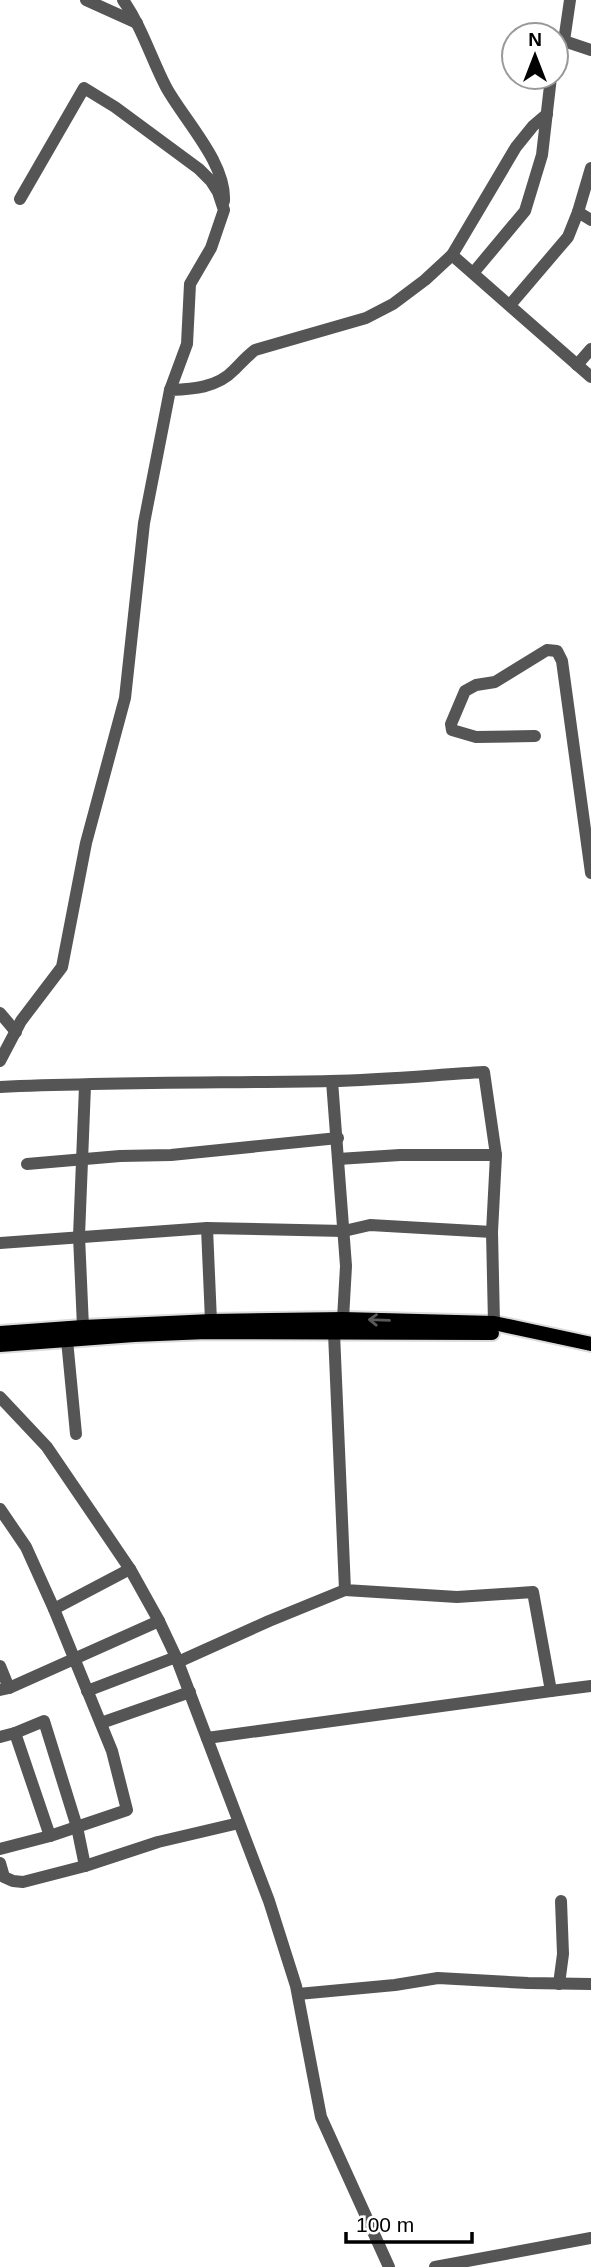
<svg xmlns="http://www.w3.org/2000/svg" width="591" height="2267" font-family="Helvetica,sans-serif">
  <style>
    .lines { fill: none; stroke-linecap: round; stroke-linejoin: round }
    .major-casing { stroke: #dbdbdb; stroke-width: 18 }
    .minor { stroke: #555; stroke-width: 12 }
    .major { stroke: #000; stroke-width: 14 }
    .oneway { stroke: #595959 }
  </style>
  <rect width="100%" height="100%" fill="#fff"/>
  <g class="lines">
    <defs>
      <g id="major">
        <path d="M 0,1333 L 83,1327 L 211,1321 L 343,1319 L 494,1323 L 591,1344"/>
        <path d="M 0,1345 L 134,1335 L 207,1332 L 492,1333"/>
      </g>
    </defs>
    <!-- major casing -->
    <use href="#major" class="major-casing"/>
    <!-- minor -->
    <g class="minor">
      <path d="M 86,0 L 137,23"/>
      <path d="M 123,0 C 142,27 151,58 166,87 C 184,120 226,162 224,201"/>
      <path d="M 564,41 L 570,0"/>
      <path d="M 556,47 L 564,41 L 591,50"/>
      <path d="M 20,199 L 84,88 L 115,107 L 199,169 L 211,181 L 218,192 L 224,210 L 211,248 L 190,284 L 187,344 L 170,390"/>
      <path d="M 578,212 L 591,220"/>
      <path d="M 452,255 L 591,377"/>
      <path d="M 474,272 L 525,211 L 542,155 L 551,77"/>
      <path d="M 510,305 L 568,237 L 578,212 L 591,168"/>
      <path d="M 577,365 L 591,349"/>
      <path d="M 535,736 L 476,737 L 452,730 L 451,724 L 465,691 L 476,685 L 495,682 L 547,650 L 557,651 L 562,661 L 591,873"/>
      <path d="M 0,1013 L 16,1032"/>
      <path d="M 0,1061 L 21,1021 L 62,967 L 86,843 L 125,698 L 144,523 L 170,390 C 192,389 217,388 234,370 C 241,363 246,357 255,350 L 366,318 L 393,304 L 425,280 L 452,255 L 516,147 L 533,126 L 547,114"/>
      <path d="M 332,1081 L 346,1266 L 343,1319"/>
      <path d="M 0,1087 C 110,1082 220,1083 330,1081 C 382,1080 433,1075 484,1072 L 496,1155 L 400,1155 L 338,1159"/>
      <path d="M 27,1164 L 120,1156 L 171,1155 L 338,1138"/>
      <path d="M 207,1228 L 211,1321"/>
      <path d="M 0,1243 L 207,1228 L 344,1231 L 370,1225 L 492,1232"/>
      <path d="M 494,1323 L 492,1232 L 496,1155"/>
      <path d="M 83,1327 L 79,1236 L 85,1086"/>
      <path d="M 334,1333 L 345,1590 L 457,1597 L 533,1592 L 551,1691 L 591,1686"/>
      <path d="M 67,1340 L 76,1434"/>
      <path d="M 0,1397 L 47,1447 L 130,1569 L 159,1621 L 176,1657 L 269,1901 L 296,1986 L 321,2117 L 389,2267"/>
      <path d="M 0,1509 L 26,1547 L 54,1609 L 112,1751 L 127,1810 L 50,1836 L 0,1849"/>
      <path d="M 54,1609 L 130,1569"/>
      <path d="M 178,1662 L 269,1621 L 345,1590"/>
      <path d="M 0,1666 L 9,1688"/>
      <path d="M 0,1690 L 9,1688 L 159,1621"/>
      <path d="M 87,1691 L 176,1657"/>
      <path d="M 101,1723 L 190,1692"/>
      <path d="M 15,1733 L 50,1836"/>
      <path d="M 0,1737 L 15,1733 L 44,1721 L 77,1827 L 85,1866"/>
      <path d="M 207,1738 L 551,1691"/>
      <path d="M 0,1863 L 4,1877 L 13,1881 L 23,1882 L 85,1866 L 158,1842 L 239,1823"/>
      <path d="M 559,1984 L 563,1954 L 561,1901"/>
      <path d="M 298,1994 L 395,1985 L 438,1978 L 528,1983 L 591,1984"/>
      <path d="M 435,2267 L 591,2238"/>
    </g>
    <!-- major -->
    <use href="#major" class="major"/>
  </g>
  <!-- one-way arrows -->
  <defs><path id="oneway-shaft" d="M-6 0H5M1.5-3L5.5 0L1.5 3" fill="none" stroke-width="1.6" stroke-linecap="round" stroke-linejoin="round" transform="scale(1.75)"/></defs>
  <use class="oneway" href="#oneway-shaft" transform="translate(379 1320) rotate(-178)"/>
  <!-- north arrow -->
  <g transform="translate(535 56)"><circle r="33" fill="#ffffff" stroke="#999999" stroke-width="2"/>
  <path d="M0-5L12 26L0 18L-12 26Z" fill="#000000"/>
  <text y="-10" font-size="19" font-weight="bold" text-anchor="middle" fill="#000000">N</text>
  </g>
  <!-- scale -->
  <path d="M346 2232v10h126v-10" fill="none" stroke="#000000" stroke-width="3.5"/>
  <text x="356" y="2232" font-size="21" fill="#000000" stroke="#ffffff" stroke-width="5" paint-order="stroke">100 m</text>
</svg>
